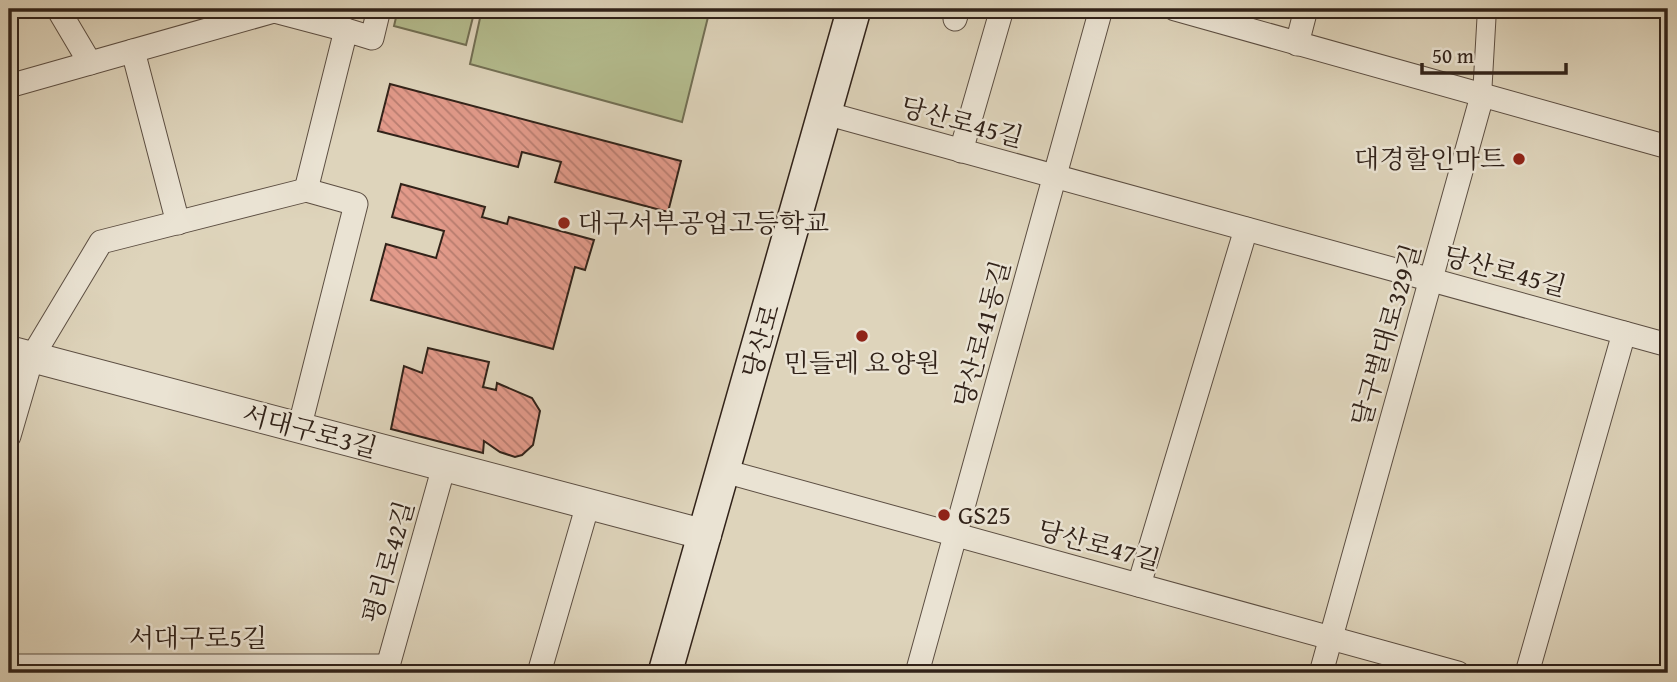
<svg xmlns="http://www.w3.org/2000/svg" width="1677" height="682" font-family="'Gentium Book Plus','Noto Serif KR',serif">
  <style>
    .park { fill: #b4bc8e; stroke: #726f54; stroke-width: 2 }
    .building { fill: url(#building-back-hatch); stroke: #312219; stroke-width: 2 }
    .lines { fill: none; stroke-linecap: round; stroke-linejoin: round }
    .pedestrian-casing { stroke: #5c4e42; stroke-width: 20 }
    .minor-casing { stroke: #5c4e42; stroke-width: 25 }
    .tertiary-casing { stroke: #5c4e42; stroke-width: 32 }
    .secondary-casing { stroke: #312219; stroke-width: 36 }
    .pedestrian { stroke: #eae3d3; stroke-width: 18 }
    .minor { stroke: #eae3d3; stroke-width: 23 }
    .tertiary { stroke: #eae3d3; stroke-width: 30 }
    .secondary { stroke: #eae3d3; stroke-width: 33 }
    .poi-dot { fill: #8f2418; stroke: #eae3d3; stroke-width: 2.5 }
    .labels { text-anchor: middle; stroke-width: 5; stroke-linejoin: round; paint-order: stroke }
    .street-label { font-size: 26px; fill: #312219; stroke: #eae3d3 }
    .poi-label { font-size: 26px; fill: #312219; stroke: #eae3d3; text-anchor: start }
  </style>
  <defs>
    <pattern id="building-back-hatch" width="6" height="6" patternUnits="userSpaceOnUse" patternTransform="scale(1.75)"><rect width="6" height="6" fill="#e29a8a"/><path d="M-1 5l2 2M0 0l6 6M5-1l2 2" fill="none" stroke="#b87d70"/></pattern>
  </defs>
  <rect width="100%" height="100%" fill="#ded4bb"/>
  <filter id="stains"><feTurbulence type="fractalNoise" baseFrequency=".00286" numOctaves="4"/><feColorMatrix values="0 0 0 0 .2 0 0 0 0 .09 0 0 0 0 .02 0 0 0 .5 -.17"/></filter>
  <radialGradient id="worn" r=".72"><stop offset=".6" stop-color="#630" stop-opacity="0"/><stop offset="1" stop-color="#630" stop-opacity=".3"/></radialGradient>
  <!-- park -->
  <g class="park">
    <path d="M 398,9 L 475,9 L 466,45 L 394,26 Z"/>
    <path d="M 482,9 L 710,9 L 682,122 L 470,64 Z"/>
  </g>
  <!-- building -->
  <g class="building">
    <path d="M 390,84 L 681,161 L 668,212 L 555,182 L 561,162 L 522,152 L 518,167 L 378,131 Z"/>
    <path d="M 401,184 L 485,207 L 482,217 L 507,224 L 509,217 L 594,240 L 585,270 L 575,267 L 553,349 L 371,300 L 386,244 L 436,258 L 444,231 L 392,217 Z"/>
    <path d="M 428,348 L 489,362 L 483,387 L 496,390 L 497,383 L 532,398 L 540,411 L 533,445 L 522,455 L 515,457 L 500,452 L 484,441 L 483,453 L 391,429 L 404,366 L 422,373 Z"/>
  </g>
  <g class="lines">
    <defs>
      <path id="pedestrian" d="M 1482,96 L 1487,9"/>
      <g id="minor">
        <path d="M 58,9 L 90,63"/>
        <path d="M 1175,9 L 1668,147"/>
        <path d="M 955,19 L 958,9"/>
        <path d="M 1297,44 L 1306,9"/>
        <path d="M 133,51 L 178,223"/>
        <path d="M 9,86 L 274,11 L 346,30"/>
        <path d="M 825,113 L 1668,345"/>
        <path d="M 961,151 L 1002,9"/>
        <path d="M 306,190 L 346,30 L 372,38 L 379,9"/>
        <path d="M 299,429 L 356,204 L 306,190"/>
        <path d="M 9,436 L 32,357 L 101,242 L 306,190"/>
        <path d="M 724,471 L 1458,673"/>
        <path d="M 1139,585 L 1246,229"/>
        <path d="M 9,666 L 388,666"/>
        <path d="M 386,673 L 444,466"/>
        <path d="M 539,673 L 588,504"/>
        <path d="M 917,673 L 1101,9"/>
        <path d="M 1321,673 L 1482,96"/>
        <path d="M 1527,673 L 1624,333"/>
      </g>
      <path id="tertiary" d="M 9,351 L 706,535"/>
      <path id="secondary" d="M 665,673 L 854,9"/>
    </defs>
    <!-- pedestrian casing -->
    <use href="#pedestrian" class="pedestrian-casing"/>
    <!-- minor casing -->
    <use href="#minor" class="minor-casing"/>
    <!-- tertiary casing -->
    <use href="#tertiary" class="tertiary-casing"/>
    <!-- secondary casing -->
    <use href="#secondary" class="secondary-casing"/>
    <!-- pedestrian -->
    <use href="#pedestrian" class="pedestrian"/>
    <!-- minor -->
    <use href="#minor" class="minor"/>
    <!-- tertiary -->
    <use href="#tertiary" class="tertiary"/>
    <!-- secondary -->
    <use href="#secondary" class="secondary"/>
  </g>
  <!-- markers -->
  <g class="poi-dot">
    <circle cx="1519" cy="159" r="7"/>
    <circle cx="564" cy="223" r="7"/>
    <circle cx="862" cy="336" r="7"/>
    <circle cx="944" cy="515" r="7"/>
  </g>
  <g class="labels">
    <!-- street labels -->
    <g class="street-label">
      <text transform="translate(962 122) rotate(15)" y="9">당산로45길</text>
      <text transform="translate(1505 271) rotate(15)" y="9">당산로45길</text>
      <text transform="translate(982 334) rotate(-75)" y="9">당산로41동길</text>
      <text transform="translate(1386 335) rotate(-74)" y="9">달구벌대로329길</text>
      <text transform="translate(761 341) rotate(-74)" y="9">당산로</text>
      <text transform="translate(310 431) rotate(15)" y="9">서대구로3길</text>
      <text transform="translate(1099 545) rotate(15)" y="9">당산로47길</text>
      <text transform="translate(388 562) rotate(-74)" y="9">평리로42길</text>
      <text x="198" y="647">서대구로5길</text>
    </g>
    <!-- poi labels -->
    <g class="poi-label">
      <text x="1505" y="168" text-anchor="end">대경할인마트</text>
      <text x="578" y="232">대구서부공업고등학교</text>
      <text x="862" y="372" text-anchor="middle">민들레 요양원</text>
      <text x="958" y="524">GS25</text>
    </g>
  </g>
  <!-- margin -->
  <rect width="1677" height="682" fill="none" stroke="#ded4bb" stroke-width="35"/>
  <rect x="10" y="10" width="1656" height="661" fill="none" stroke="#312219" stroke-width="3.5"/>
  <rect x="18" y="18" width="1642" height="647" fill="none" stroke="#312219" stroke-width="2"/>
  <!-- scale -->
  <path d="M1422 63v10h144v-10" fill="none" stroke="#312219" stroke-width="3.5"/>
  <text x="1432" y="63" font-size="21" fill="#312219" stroke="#eae3d3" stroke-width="5" paint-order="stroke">50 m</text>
  <rect width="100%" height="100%" filter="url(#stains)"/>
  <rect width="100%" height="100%" fill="url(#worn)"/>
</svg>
